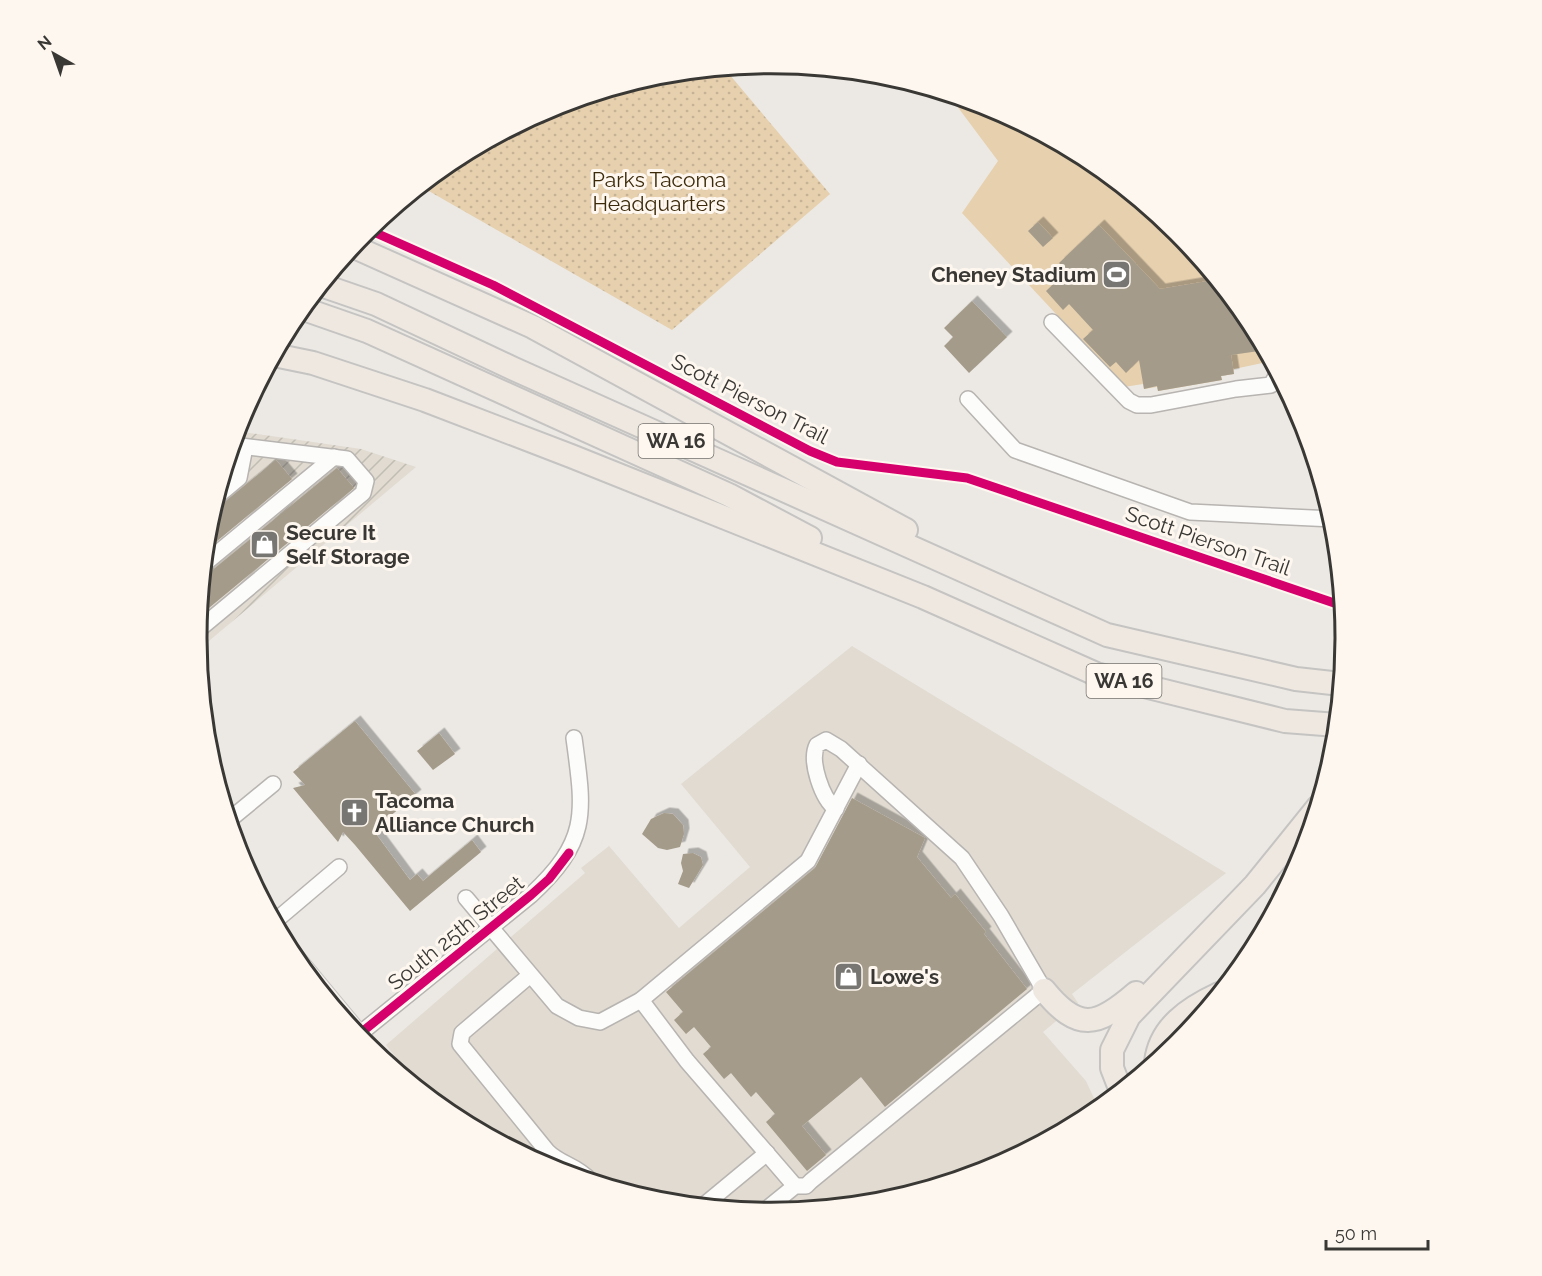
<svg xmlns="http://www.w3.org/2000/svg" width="1542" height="1276" font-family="Raleway,sans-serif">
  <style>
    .built { fill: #e1dbd1 }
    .industrial { fill: url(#industrial-furrows) }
    .park { fill: url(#park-dots) }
    .garden { fill: #e6d0ae }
    .building { fill: #a49b8a; filter: url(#shadow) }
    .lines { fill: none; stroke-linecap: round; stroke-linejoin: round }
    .minor-casing { stroke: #b7b4b1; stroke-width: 18 }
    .major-casing { stroke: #c5c4c2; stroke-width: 22 }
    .highway-casing { stroke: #c5c4c2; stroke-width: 26 }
    .minor { stroke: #fcfcfb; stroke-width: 15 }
    .major { stroke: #f4f1ec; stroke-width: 20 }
    .highway { stroke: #eee8e1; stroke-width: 22 }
    .cycleway-casing { stroke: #fdf7ef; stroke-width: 13 }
    .cycleway { stroke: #d6006c; stroke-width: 9 }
    .labels { text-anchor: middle; stroke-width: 6; stroke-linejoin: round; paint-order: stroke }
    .shield { fill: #fdf7ef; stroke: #74716d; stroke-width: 1.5 }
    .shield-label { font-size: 20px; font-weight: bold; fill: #3a3835 }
    .park-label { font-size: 21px; fill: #3b2909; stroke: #fdf7ef }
    .poi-label { font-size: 21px; font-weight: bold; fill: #3a3835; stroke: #fdf7ef; text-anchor: start }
    .street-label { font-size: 21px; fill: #3a3835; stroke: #fdf7ef }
    .rim { fill: none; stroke: #3a3835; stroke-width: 3 }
  </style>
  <defs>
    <pattern id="industrial-furrows" width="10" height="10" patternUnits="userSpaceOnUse" patternTransform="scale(1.5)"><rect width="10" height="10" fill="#e1dbd1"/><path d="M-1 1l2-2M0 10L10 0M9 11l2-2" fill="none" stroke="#c2bdb4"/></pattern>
    <pattern id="park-dots" width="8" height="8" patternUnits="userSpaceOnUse" patternTransform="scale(1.5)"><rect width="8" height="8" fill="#e6d0ae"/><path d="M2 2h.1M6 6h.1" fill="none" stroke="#c6b396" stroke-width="1.8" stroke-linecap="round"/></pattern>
    <filter id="shadow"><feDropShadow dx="5.5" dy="-5.5" stdDeviation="0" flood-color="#0004"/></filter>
  </defs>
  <rect width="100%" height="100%" fill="#ece9e4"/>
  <!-- built -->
  <path class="built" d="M 852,646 L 1226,873 L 1072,994 L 1078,1003 L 1043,1032 L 1086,1081 L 1099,1109 L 991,1169 L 883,1202 L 771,1213 L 658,1202 L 551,1169 L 451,1116 L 425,1095 L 386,1045 L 585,873 L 581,868 L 609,846 L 679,928 L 750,867 L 681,784 Z"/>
  <!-- industrial -->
  <path class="industrial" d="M 236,431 L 361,449 L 416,467 L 197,651 L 196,638 L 207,525 Z"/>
  <!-- park -->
  <path class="park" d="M 724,68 L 830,194 L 672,330 L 420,186 L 452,160 L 551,107 L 659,74 Z"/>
  <!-- garden -->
  <path class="garden" d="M 948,94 C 1085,135 1205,235 1272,361 L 1234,369 L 1234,374 L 1221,376 L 1222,380 L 1158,391 L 1157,387 L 1144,389 L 1143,384 L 1124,387 L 962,213 L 998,161 Z"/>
  <!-- building -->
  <g class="building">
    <path d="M 1038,222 L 1053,238 L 1043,247 L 1028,231 Z"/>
    <path d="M 1099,225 L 1160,289 L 1208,281 L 1212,273 L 1249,319 L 1263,344 L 1259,351 L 1231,355 L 1234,374 L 1221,376 L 1222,380 L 1158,391 L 1157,386 L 1144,389 L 1139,360 L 1126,373 L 1116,362 L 1110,367 L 1083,339 L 1093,330 L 1069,304 L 1063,310 L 1046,291 L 1067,271 L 1059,263 Z"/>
    <path d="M 972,301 L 1007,337 L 969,373 L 944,346 L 953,337 L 944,328 Z"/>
    <path d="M 276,460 L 292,479 L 205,551 L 207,525 L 213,507 L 221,505 Z"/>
    <path d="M 337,468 L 354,488 L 198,617 L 202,574 L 209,573 Z"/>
    <path d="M 355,721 L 416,795 L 373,830 L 410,880 L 417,874 L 423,881 L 472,840 L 481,852 L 410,911 L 355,845 L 343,832 L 338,842 L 293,788 L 305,785 L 293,772 Z"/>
    <path d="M 439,733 L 455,754 L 433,770 L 417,751 Z"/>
    <path d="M 852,798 L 925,838 L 917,857 L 951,898 L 955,894 L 986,932 L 984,934 L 1027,989 L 885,1107 L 861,1077 L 802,1126 L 826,1155 L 807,1171 L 766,1122 L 775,1114 L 756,1092 L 751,1097 L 731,1073 L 724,1079 L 703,1054 L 711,1047 L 694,1027 L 686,1034 L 674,1020 L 683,1012 L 666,992 L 815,868 Z"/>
    <path d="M 664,813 L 673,814 L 683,825 L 684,834 L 680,847 L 667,850 L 658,848 L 642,834 L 651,819 Z"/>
    <path d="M 693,853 L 701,857 L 703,865 L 689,888 L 678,884 L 683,871 L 681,863 L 683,854 Z"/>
  </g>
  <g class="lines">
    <defs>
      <g id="minor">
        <path d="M 1052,322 L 1129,401 L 1137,405 L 1151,405 L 1236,389 L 1271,385 L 1278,373"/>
        <path d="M 968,399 L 1015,450 L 1190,512 L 1333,519"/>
        <path d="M 215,498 L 239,478 L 245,447"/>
        <path d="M 203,565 L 334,457"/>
        <path d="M 197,631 L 363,493 L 366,481 L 347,459 L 232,445"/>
        <path d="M 228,821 L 273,784"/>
        <path d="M 466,898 L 557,1006 L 579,1018 L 600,1022 L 641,1000 L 808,861 L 859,764"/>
        <path d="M 274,922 L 339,867"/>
        <path d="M 529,976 L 462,1033 L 460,1044 L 547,1151 C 561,1165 575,1164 591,1181"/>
        <path d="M 641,1000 L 687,1061 L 795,1186"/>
        <path d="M 357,1036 L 531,895 C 590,840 584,813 574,738"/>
        <path d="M 703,1206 L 767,1153"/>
        <path d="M 763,1212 L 795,1186 L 806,1186 L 811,1181 L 1044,990 L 1001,916 L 962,858 L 841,749 L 826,740 L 817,745 C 809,761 822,799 836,809"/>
      </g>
      <path id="major" d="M 289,951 L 372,1051"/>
      <g id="highway">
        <path d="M 352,246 L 533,327 L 906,530"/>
        <path d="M 321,285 L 376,304 L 514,369 L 1107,635 L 1296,679 L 1341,684"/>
        <path d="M 301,308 L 367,331 L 729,495 L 810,538"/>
        <path d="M 274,355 L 313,363 L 425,400 L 571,456 L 923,597 L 1096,674 L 1285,721 L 1337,725"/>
        <path d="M 1044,990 C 1078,1032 1097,1027 1136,993"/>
        <path d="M 1156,1062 C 1160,1027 1189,1008 1219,994"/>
        <path d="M 1121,1091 L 1112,1068 L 1112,1050 L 1129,1016 L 1255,885 L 1318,807"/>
      </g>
    </defs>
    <!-- minor casing -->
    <use href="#minor" class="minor-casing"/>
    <!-- major casing -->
    <use href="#major" class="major-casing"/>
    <!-- highway casing -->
    <use href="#highway" class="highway-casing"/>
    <!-- minor -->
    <use href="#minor" class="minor"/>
    <!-- major -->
    <use href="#major" class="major"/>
    <!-- highway -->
    <use href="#highway" class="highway"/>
    <defs>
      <g id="cycleway">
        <path d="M 367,229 L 493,285 L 810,451 L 837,462 L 967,478 L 1343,606"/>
        <path d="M 357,1036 L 531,895 L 549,879 L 569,853"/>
      </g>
    </defs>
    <!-- cycleway casing -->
    <use href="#cycleway" class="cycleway-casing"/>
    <!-- cycleway -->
    <use href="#cycleway" class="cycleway"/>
  </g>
  <!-- icons -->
  <defs>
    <symbol id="stadium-square" viewBox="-11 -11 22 22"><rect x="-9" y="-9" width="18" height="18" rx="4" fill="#787672" stroke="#fdf7ef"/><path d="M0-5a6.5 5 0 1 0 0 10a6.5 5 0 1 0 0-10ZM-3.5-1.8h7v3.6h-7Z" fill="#fff"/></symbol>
    <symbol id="shop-square" viewBox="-11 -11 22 22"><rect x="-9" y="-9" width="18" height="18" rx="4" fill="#787672" stroke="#fdf7ef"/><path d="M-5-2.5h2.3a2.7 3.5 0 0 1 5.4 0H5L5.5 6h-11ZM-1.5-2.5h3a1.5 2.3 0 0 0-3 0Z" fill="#fff"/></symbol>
    <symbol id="church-square" viewBox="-11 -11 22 22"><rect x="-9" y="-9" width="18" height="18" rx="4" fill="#787672" stroke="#fdf7ef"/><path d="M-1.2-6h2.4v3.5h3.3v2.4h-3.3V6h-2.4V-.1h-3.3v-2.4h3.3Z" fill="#fff"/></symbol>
  </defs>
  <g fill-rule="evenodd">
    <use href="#stadium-square" x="1100" y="258" width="33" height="33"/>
    <use href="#shop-square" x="248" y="528" width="33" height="33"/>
    <use href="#church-square" x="338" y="796" width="33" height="33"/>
    <use href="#shop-square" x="832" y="960" width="33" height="33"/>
  </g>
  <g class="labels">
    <!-- shield labels -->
    <g class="shield">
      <rect x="638.5" y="424" width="75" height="34" rx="4.5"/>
      <rect x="1086.5" y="664" width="75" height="34" rx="4.5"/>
    </g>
    <g class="shield-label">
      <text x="676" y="448">WA 16</text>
      <text x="1124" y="688">WA 16</text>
    </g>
    <!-- park labels -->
    <g class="park-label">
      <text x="659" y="187">Parks Tacoma<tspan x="659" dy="24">Headquarters</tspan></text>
    </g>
    <!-- poi labels -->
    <g class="poi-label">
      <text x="1096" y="282" text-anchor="end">Cheney Stadium</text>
      <text x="286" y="540">Secure It<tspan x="286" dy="24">Self Storage</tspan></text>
      <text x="375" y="808">Tacoma<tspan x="375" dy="24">Alliance Church</tspan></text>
      <text x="870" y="984">Lowe's</text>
    </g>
    <!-- street labels -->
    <g class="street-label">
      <text transform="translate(750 399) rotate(27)" y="7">Scott Pierson Trail</text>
      <text transform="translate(1208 541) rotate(19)" y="7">Scott Pierson Trail</text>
      <text transform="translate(456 933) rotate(-39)" y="7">South 25th Street</text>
    </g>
  </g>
  <!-- crop -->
  <path d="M0 0H1542V1276H0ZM207 638a564 564 0 1 1 1128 0a564 564 0 1 1-1128 0Z" fill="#fdf7ef" fill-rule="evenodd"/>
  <path class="rim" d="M207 638a564 564 0 1 1 1128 0a564 564 0 1 1-1128 0Z"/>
  <!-- north arrow -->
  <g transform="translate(54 54) rotate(320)" stroke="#fdf7ef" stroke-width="4.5" paint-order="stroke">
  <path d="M0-4.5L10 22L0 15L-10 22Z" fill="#3a3835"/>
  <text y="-9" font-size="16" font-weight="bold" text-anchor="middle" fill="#3a3835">N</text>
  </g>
  <!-- scale -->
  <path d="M1326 1240v9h102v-9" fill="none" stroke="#3a3835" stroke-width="3"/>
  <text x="1335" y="1240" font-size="18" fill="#3a3835" stroke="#fdf7ef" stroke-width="4.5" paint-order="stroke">50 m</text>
</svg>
